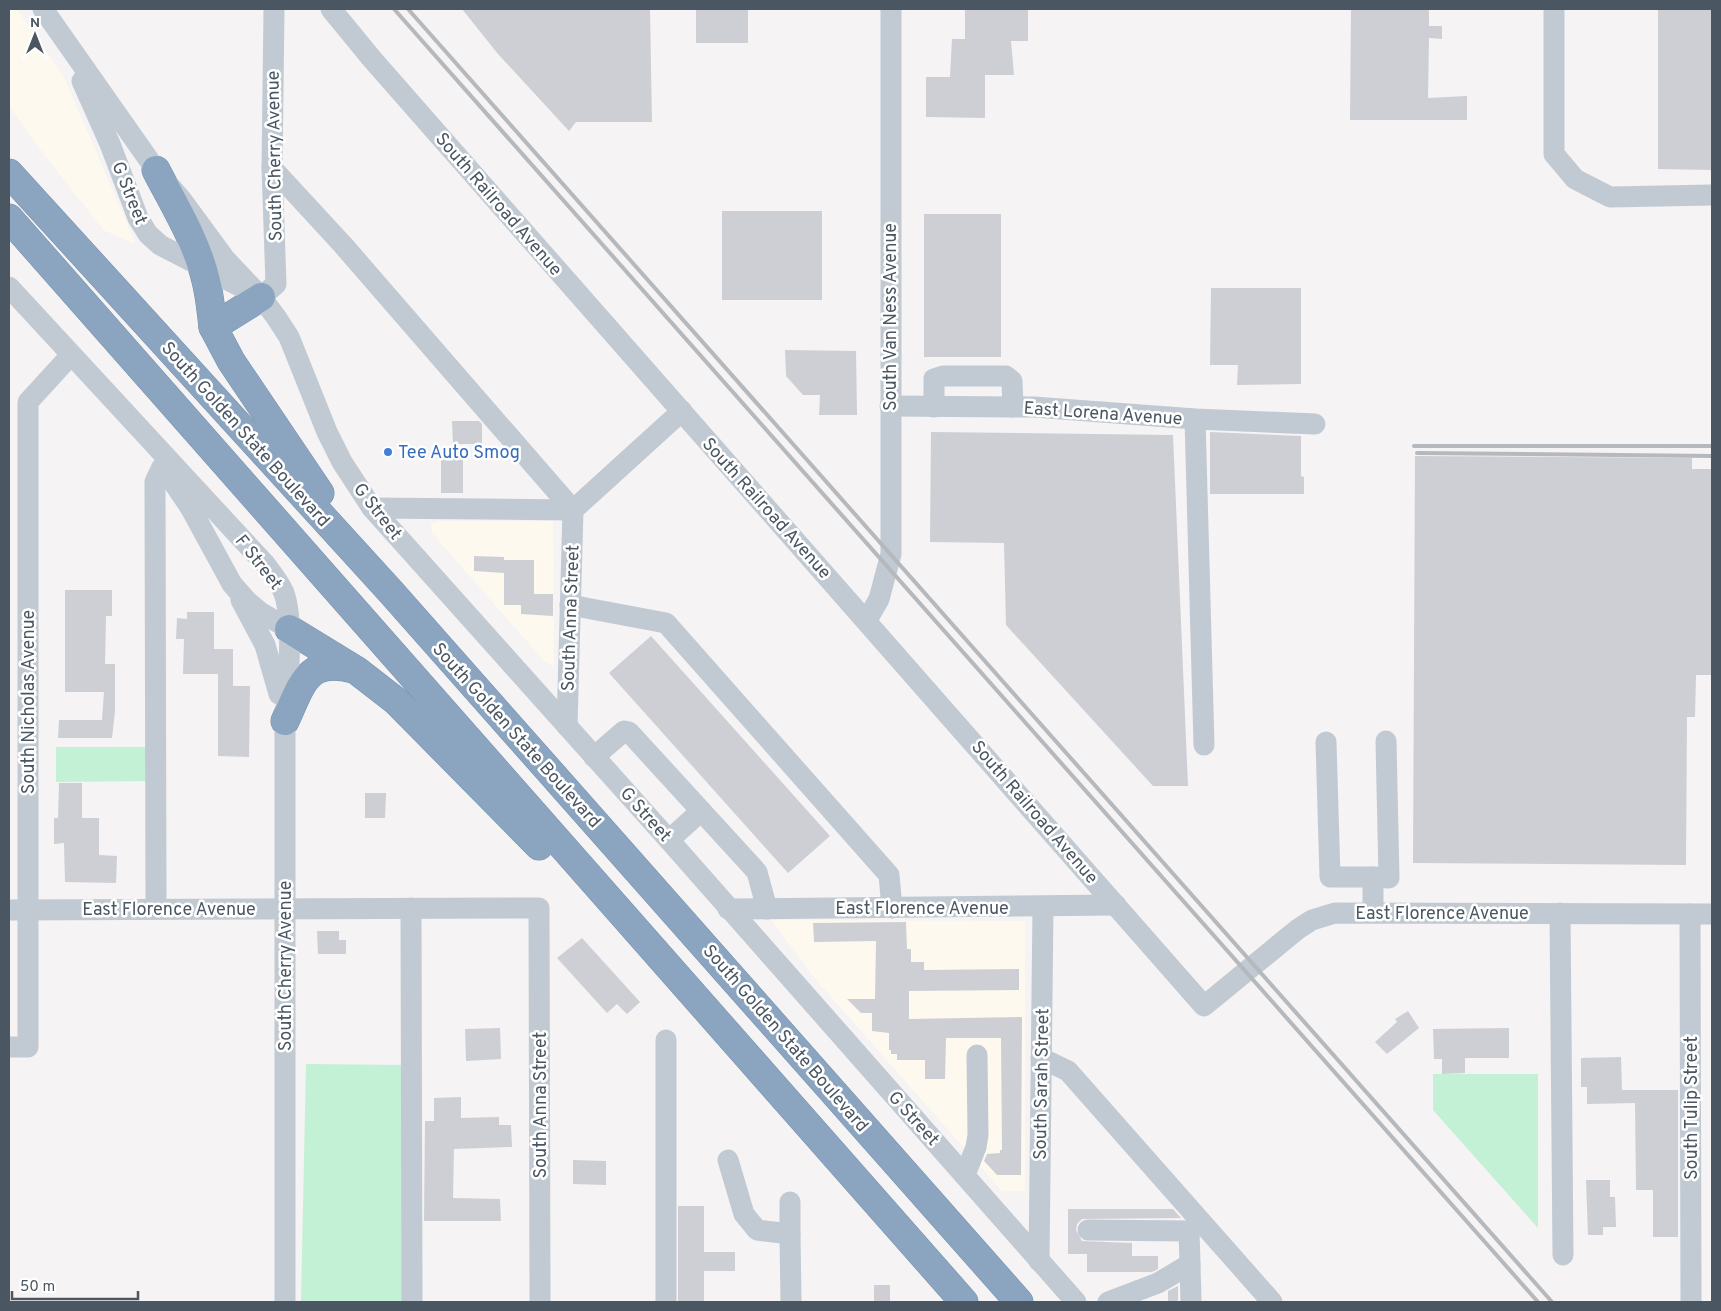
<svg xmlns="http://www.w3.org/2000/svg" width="1721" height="1311" font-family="Overpass,sans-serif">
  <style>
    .commercial { fill: #fdf9ef }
    .green { fill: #c3f1d5 }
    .building { fill: #cdcfd5 }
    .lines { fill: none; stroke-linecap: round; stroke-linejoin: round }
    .highway-casing { stroke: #7690ad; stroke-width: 29 }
    .minor { stroke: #c1cad2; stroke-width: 21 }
    .highway { stroke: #8ba5c1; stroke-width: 28 }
    .rail { stroke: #b5b8bd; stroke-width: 4 }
    .shop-dot { fill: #3f7fe0; stroke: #fff; stroke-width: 2 }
    .labels { text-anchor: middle; stroke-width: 5; stroke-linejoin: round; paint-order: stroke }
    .street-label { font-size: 18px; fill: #4a5661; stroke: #fff }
    .shop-label { font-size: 18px; fill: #366cbe; stroke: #fff; text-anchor: start }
  </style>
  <rect width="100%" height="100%" fill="#f5f3f3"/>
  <!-- commercial -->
  <g class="commercial">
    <path d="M 9,9 L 17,9 L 63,75 L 136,244 L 103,230 L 45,156 L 9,106 Z"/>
    <path d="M 438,521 L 553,521 L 554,666 L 544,661 L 432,533 L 431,524 Z"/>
    <path d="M 771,920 L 1025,921 L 1025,1191 L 1002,1191 L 817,981 Z"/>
  </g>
  <!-- green -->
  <g class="green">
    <path d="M 56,747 L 153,747 L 153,781 L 56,782 Z"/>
    <path d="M 306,1064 L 405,1065 L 406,1302 L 301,1302 Z"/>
    <path d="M 1433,1074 L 1538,1074 L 1538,1228 L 1433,1110 Z"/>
  </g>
  <!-- building -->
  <g class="building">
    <path d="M 462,9 L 650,9 L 652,122 L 576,122 L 569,131 L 498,54 Z"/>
    <rect x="696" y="9" width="52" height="34"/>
    <path d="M 965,9 L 1028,9 L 1028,41 L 1011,41 L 1014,75 L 985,75 L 985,118 L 926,117 L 926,77 L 950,77 L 952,39 L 965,39 Z"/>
    <path d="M 1351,9 L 1429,9 L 1429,26 L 1442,26 L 1442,39 L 1429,38 L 1428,98 L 1467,96 L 1467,120 L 1350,120 Z"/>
    <path d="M 1658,9 L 1712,9 L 1712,170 L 1658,169 Z"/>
    <rect x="722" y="211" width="100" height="89"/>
    <rect x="924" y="214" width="77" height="143"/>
    <path d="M 1211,288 L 1301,288 L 1301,384 L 1237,385 L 1238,365 L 1210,365 Z"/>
    <path d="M 785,350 L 856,351 L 857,415 L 819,415 L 820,395 L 803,395 L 786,376 Z"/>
    <path d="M 452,421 L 479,421 L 482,424 L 482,444 L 453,444 Z"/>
    <path d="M 931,432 L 1173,435 L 1188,786 L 1153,786 L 1006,625 L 1004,543 L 930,542 Z"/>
    <path d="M 1210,432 L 1301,436 L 1301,476 L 1304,477 L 1304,494 L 1210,494 Z"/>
    <path d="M 1415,456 L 1692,458 L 1692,469 L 1712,469 L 1711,675 L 1696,675 L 1695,717 L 1687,717 L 1686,865 L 1413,863 Z"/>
    <rect x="441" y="459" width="22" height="34"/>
    <path d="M 474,556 L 504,557 L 504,560 L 534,560 L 534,594 L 553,594 L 553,616 L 521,614 L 521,605 L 504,605 L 504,573 L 474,571 Z"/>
    <path d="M 65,590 L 112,590 L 112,616 L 106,616 L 105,664 L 115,664 L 115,711 L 112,738 L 58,738 L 59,720 L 102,720 L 104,692 L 65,692 Z"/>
    <path d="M 187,612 L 214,612 L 214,649 L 233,649 L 233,686 L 250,686 L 249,757 L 218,756 L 218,674 L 183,674 L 184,639 L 176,639 L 177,618 L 187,619 Z"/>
    <path d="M 651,636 L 830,836 L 788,873 L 609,673 Z"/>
    <path d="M 59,783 L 82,783 L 82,818 L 99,818 L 99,855 L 117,856 L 116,883 L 65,882 L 64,843 L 54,844 L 54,818 L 58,818 Z"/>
    <path d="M 365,793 L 386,793 L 385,818 L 365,818 Z"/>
    <path d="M 906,922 L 907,949 L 911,949 L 911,962 L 924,962 L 924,970 L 1019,969 L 1019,990 L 909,991 L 909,1019 L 1022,1017 L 1021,1175 L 997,1175 L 984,1161 L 987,1154 L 1000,1153 L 1000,1150 L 1002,1150 L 1001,1038 L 946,1038 L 945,1079 L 925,1079 L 925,1060 L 897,1060 L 897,1054 L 891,1054 L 891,1050 L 889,1050 L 889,1033 L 872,1031 L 872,1013 L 861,1013 L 847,999 L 875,999 L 876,941 L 814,942 L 813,923 Z"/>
    <path d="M 317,931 L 339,931 L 339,940 L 346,940 L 346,954 L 318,954 Z"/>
    <path d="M 582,938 L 640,1002 L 627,1014 L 617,1004 L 607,1013 L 557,958 Z"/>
    <path d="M 1408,1011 L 1419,1028 L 1387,1054 L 1375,1042 L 1397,1022 L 1395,1019 Z"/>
    <path d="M 500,1028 L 501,1059 L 466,1061 L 465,1029 Z"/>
    <path d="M 1509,1028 L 1509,1058 L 1465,1058 L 1465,1073 L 1442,1074 L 1442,1059 L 1434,1059 L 1433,1029 Z"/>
    <path d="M 1621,1057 L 1622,1090 L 1678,1090 L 1678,1237 L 1653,1237 L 1653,1190 L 1636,1190 L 1635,1103 L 1587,1104 L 1587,1087 L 1581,1087 L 1581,1058 Z"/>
    <path d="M 461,1097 L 461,1118 L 499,1117 L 499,1125 L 511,1125 L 512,1147 L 454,1149 L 453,1198 L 500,1199 L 501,1221 L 424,1221 L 425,1121 L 434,1121 L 434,1098 Z"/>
    <path d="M 573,1160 L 606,1161 L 606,1185 L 573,1184 Z"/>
    <path d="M 1586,1180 L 1610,1180 L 1610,1197 L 1615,1197 L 1616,1227 L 1603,1227 L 1603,1235 L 1588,1235 Z"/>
    <path d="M 678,1206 L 704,1206 L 704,1252 L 735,1252 L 735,1271 L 704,1271 L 704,1302 L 678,1302 Z"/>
    <path d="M 1068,1209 L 1173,1209 L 1181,1218 L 1082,1219 L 1077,1224 L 1076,1230 L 1082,1241 L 1132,1243 L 1132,1256 L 1158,1256 L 1158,1269 L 1152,1272 L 1087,1272 L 1087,1254 L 1068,1254 Z"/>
    <rect x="874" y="1285" width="16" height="17"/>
    <path d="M 1178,1286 L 1178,1302 L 1168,1302 L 1168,1291 Z"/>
  </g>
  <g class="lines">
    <defs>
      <g id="highway">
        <path d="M 156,170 C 174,205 197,242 206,281 C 210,296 211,312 213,327"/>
        <path d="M 9,173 L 391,592 L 1019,1302"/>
        <path d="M 9,218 L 964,1302"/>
        <path d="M 261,297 L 213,327 L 231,361 L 320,493"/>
        <path d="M 289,629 L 356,670 L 396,701 L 539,846"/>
        <path d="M 285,721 C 302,685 306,657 353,669"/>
      </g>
    </defs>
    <!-- highway casing -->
    <use href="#highway" class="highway-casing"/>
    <!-- minor -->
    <g class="minor">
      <path d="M 43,9 L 156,170 L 181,199 L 225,259 L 261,297 L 276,317 L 289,337 L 327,432 L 342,462 L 372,508 L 669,840 L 1076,1302"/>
      <path d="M 331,9 L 372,59 L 1204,1006 L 1298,929 L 1312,920 L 1335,913 L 1712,914"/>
      <path d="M 1554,9 L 1554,154 L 1575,179 L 1610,197 L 1712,195"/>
      <path d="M 82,81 L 110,144 L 138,218 L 148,234 L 160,245 L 245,289"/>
      <path d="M 272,168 L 343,245 L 573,510 L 567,726"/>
      <path d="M 9,287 L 265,564 C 272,573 280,583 284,593 C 295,625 287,686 285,721 L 285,1302"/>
      <path d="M 261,297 L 276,284 L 272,168 L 274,9"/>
      <path d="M 890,406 L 1034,407 L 1195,419 L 1315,424"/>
      <path d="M 934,407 L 934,379 L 943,376 L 1006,376 L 1012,381 L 1013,407"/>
      <path d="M 1195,419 L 1204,745"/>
      <path d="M 171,479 L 190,507 L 232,584 L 247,601 L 260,612 L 289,629"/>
      <path d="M 372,508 L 573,510 L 682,411"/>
      <path d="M 241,600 L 265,645 L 279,694"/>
      <path d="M 570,605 L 666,623 L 889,875 L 892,908"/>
      <path d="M 867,620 L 879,599 L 891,554 L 891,9"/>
      <path d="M 1326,742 L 1330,877 L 1373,877 L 1373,912"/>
      <path d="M 594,757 L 624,731 L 629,732 L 757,872 L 767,909"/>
      <path d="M 669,840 L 701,811"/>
      <path d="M 1373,877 L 1389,878 L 1386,741"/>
      <path d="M 411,908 L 412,1302"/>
      <path d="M 156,909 L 155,482 L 162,467"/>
      <path d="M 728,909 L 1116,905"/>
      <path d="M 9,910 L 539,908 L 540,1302"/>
      <path d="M 1560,913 L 1563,1255"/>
      <path d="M 1690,914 L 1691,1302"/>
      <path d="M 666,1040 L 666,1302"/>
      <path d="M 9,1047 L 28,1047 L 28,402 L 71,355"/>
      <path d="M 1041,1058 L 1068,1071 L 1272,1302"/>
      <path d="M 728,1160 L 744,1214 L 757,1230 L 790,1234 L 791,1302"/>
      <path d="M 965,1175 L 976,1147 L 978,1135 L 977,1055"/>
      <path d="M 790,1202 L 790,1234"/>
      <path d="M 1088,1230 L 1189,1231 L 1190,1264 L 1158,1283 L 1108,1302"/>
      <path d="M 1039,1261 L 1043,907"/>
      <path d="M 1190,1264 L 1191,1302"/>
    </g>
    <!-- highway -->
    <use href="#highway" class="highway"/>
    <!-- rail -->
    <g class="rail">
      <path d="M 394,9 L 1538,1302"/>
      <path d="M 408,9 L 1552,1302"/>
      <path d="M 1414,446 L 1712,446"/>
      <path d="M 1417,453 L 1712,456"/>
    </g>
  </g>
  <!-- markers -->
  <circle class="shop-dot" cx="388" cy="452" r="5"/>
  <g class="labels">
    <!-- street labels -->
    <g class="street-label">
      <text transform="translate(274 156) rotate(-91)" y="6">South Cherry Avenue</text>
      <text transform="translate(130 193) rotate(68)" y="6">G Street</text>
      <text transform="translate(499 204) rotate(49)" y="6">South Railroad Avenue</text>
      <text transform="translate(890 317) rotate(-90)" y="6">South Van Ness Avenue</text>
      <text transform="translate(1103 413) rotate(4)" y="6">East Lorena Avenue</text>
      <text transform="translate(246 434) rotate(48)" y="6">South Golden State Boulevard</text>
      <text transform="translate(767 508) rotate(48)" y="6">South Railroad Avenue</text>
      <text transform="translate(378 511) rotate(52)" y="6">G Street</text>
      <text transform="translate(259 562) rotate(52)" y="6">F Street</text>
      <text transform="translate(570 618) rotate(-88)" y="6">South Anna Street</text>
      <text transform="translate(28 702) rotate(-90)" y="6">South Nicholas Avenue</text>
      <text transform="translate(517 735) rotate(48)" y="6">South Golden State Boulevard</text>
      <text transform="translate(1035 812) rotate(49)" y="6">South Railroad Avenue</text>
      <text transform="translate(646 814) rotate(48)" y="6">G Street</text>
      <text x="922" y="914">East Florence Avenue</text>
      <text x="169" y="915">East Florence Avenue</text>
      <text x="1442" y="919">East Florence Avenue</text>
      <text transform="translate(285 966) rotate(-90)" y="6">South Cherry Avenue</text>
      <text transform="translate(786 1038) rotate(49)" y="6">South Golden State Boulevard</text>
      <text transform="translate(1041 1084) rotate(-89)" y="6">South Sarah Street</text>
      <text transform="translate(540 1105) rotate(-90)" y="6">South Anna Street</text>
      <text transform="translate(1691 1108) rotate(-90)" y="6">South Tulip Street</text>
      <text transform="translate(914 1118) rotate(48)" y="6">G Street</text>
    </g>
    <!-- shop labels -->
    <g class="shop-label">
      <text x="398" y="458">Tee Auto Smog</text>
    </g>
  </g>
  <!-- border -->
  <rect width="1721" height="1311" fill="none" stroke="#4a5661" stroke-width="20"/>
  <!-- north arrow -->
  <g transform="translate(35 35)" stroke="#ffffff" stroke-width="4" paint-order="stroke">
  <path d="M0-4L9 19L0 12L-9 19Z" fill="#4a5661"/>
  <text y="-8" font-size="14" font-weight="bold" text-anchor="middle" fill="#4a5661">N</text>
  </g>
  <!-- scale -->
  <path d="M12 1291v8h126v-8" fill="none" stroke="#4a5661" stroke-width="2.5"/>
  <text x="20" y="1291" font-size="15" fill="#4a5661" stroke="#ffffff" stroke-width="4" paint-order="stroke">50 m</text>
</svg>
